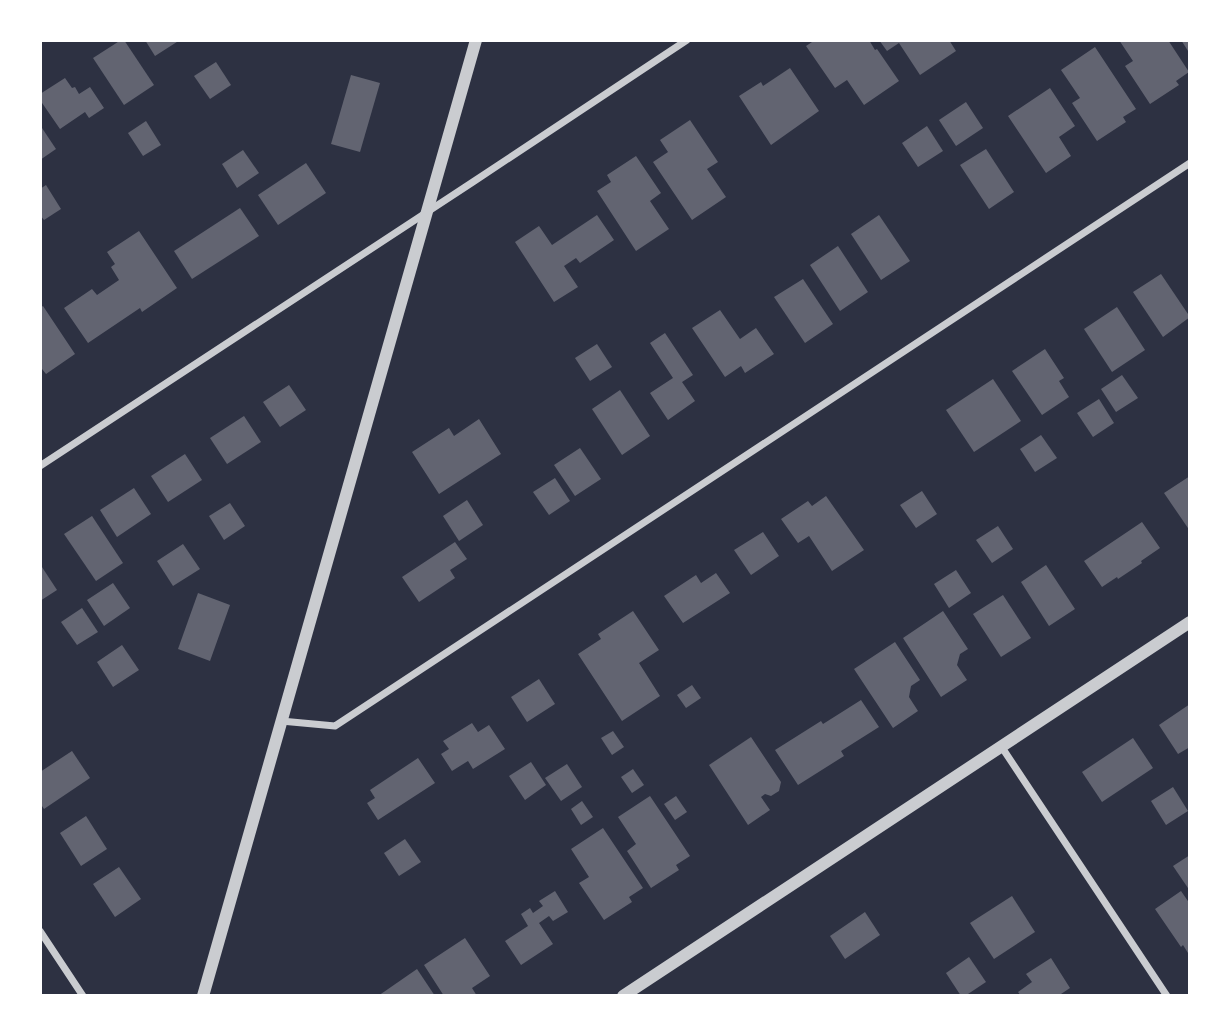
<svg xmlns="http://www.w3.org/2000/svg" width="1230" height="1036" font-family="'Open Sans',sans-serif">
  <style>
    .building { fill: #626471 }
    .lines { fill: none; stroke-linecap: round; stroke-linejoin: round }
    .minor { stroke: #caccd0; stroke-width: 7 }
    .tertiary { stroke: #caccd0; stroke-width: 12 }
  </style>
  <rect width="100%" height="100%" fill="#2d3142"/>
  <!-- building -->
  <g class="building">
    <path d="M 121,40 L 124,40 L 154,85 L 124,105 L 93,58 Z"/>
    <path d="M 145,40 L 180,40 L 155,56 Z"/>
    <path d="M 815,40 L 869,40 L 875,50 L 877,49 L 899,81 L 864,105 L 847,80 L 835,88 L 806,46 Z"/>
    <path d="M 879,40 L 949,40 L 956,51 L 920,75 L 899,43 L 887,51 Z"/>
    <path d="M 1119,40 L 1168,40 L 1189,72 L 1176,81 L 1179,85 L 1150,104 L 1125,66 L 1133,61 Z"/>
    <path d="M 1181,40 L 1190,40 L 1190,54 Z"/>
    <path d="M 1095,47 L 1136,109 L 1123,117 L 1126,122 L 1097,141 L 1072,103 L 1080,98 L 1061,70 Z"/>
    <path d="M 216,62 L 231,85 L 210,99 L 194,76 Z"/>
    <path d="M 790,68 L 819,111 L 771,145 L 739,96 L 761,82 L 763,86 Z"/>
    <path d="M 351,75 L 380,83 L 360,152 L 331,144 Z"/>
    <path d="M 65,78 L 72,88 L 75,87 L 79,94 L 90,87 L 104,108 L 89,118 L 85,112 L 60,129 L 40,100 L 40,94 Z"/>
    <path d="M 1050,88 L 1075,126 L 1059,137 L 1071,156 L 1046,173 L 1008,116 Z"/>
    <path d="M 966,102 L 983,128 L 956,146 L 939,120 Z"/>
    <path d="M 690,120 L 718,162 L 707,169 L 726,197 L 692,220 L 653,162 L 668,152 L 660,140 Z"/>
    <path d="M 146,121 L 161,145 L 143,156 L 128,133 Z"/>
    <path d="M 40,125 L 56,149 L 40,160 Z"/>
    <path d="M 927,126 L 943,151 L 918,167 L 902,143 Z"/>
    <path d="M 986,149 L 1014,192 L 989,209 L 960,165 Z"/>
    <path d="M 243,150 L 259,173 L 237,188 L 222,164 Z"/>
    <path d="M 636,156 L 661,193 L 650,201 L 669,229 L 636,251 L 597,191 L 611,182 L 607,175 Z"/>
    <path d="M 306,163 L 326,193 L 278,225 L 258,195 Z"/>
    <path d="M 46,185 L 61,209 L 44,220 L 40,215 L 40,189 Z"/>
    <path d="M 240,208 L 259,236 L 192,279 L 174,251 Z"/>
    <path d="M 597,215 L 614,240 L 580,263 L 576,258 L 564,266 L 578,287 L 554,302 L 515,242 L 539,226 L 552,245 Z"/>
    <path d="M 879,215 L 910,261 L 881,280 L 851,234 Z"/>
    <path d="M 139,231 L 177,288 L 142,312 L 140,308 L 88,343 L 64,308 L 92,289 L 97,295 L 119,280 L 111,267 L 115,264 L 107,252 Z"/>
    <path d="M 838,246 L 868,292 L 840,311 L 810,265 Z"/>
    <path d="M 1161,274 L 1190,317 L 1163,337 L 1133,292 Z"/>
    <path d="M 803,279 L 833,324 L 805,343 L 774,297 Z"/>
    <path d="M 43,306 L 75,354 L 46,374 L 42,369 L 40,370 L 40,308 Z"/>
    <path d="M 1117,307 L 1145,350 L 1112,372 L 1084,329 Z"/>
    <path d="M 720,310 L 740,339 L 756,328 L 774,354 L 745,373 L 741,366 L 725,377 L 692,328 Z"/>
    <path d="M 665,333 L 693,375 L 682,382 L 695,401 L 668,420 L 650,393 L 673,378 L 650,343 Z"/>
    <path d="M 597,344 L 612,367 L 590,381 L 575,358 Z"/>
    <path d="M 1045,349 L 1064,378 L 1059,381 L 1069,397 L 1042,415 L 1012,371 Z"/>
    <path d="M 1122,375 L 1138,398 L 1116,412 L 1101,389 Z"/>
    <path d="M 993,379 L 1021,421 L 974,452 L 946,410 Z"/>
    <path d="M 289,385 L 306,410 L 280,427 L 263,402 Z"/>
    <path d="M 620,390 L 650,436 L 622,455 L 592,409 Z"/>
    <path d="M 1099,399 L 1114,423 L 1093,437 L 1077,413 Z"/>
    <path d="M 244,416 L 261,442 L 227,464 L 210,438 Z"/>
    <path d="M 479,419 L 501,454 L 439,494 L 412,452 L 449,428 L 454,436 Z"/>
    <path d="M 1041,435 L 1057,458 L 1035,472 L 1020,449 Z"/>
    <path d="M 580,448 L 601,479 L 575,496 L 554,465 Z"/>
    <path d="M 185,454 L 202,480 L 168,502 L 151,476 Z"/>
    <path d="M 1190,476 L 1190,531 L 1164,493 Z"/>
    <path d="M 555,478 L 570,501 L 549,515 L 533,492 Z"/>
    <path d="M 134,488 L 151,514 L 117,537 L 100,510 Z"/>
    <path d="M 922,491 L 937,514 L 916,528 L 900,505 Z"/>
    <path d="M 826,496 L 864,550 L 832,571 L 809,536 L 798,543 L 781,519 L 808,501 L 812,506 Z"/>
    <path d="M 467,500 L 483,525 L 459,541 L 443,516 Z"/>
    <path d="M 230,503 L 245,526 L 224,540 L 209,516 Z"/>
    <path d="M 92,516 L 123,563 L 96,581 L 64,534 Z"/>
    <path d="M 1142,522 L 1160,548 L 1141,561 L 1142,563 L 1118,579 L 1117,577 L 1102,587 L 1084,561 Z"/>
    <path d="M 998,526 L 1013,549 L 992,563 L 976,540 Z"/>
    <path d="M 763,532 L 779,556 L 751,575 L 734,550 Z"/>
    <path d="M 455,542 L 467,559 L 450,570 L 455,578 L 419,602 L 402,577 Z"/>
    <path d="M 183,544 L 200,569 L 173,586 L 157,561 Z"/>
    <path d="M 40,564 L 57,590 L 40,601 Z"/>
    <path d="M 1046,565 L 1075,609 L 1049,626 L 1021,582 Z"/>
    <path d="M 956,570 L 971,593 L 949,608 L 934,584 Z"/>
    <path d="M 716,573 L 730,593 L 683,623 L 664,596 L 696,575 L 701,583 Z"/>
    <path d="M 113,583 L 130,608 L 104,626 L 87,600 Z"/>
    <path d="M 198,593 L 230,605 L 210,661 L 178,649 Z"/>
    <path d="M 1003,595 L 1031,638 L 1001,657 L 973,614 Z"/>
    <path d="M 82,608 L 98,632 L 77,645 L 61,622 Z"/>
    <path d="M 633,611 L 659,650 L 639,663 L 660,696 L 622,721 L 578,654 L 601,639 L 598,634 Z"/>
    <path d="M 943,611 L 968,649 L 960,654 L 957,665 L 967,680 L 941,697 L 903,638 Z"/>
    <path d="M 895,642 L 920,680 L 911,686 L 909,697 L 918,711 L 893,728 L 854,669 Z"/>
    <path d="M 122,645 L 139,670 L 113,687 L 97,662 Z"/>
    <path d="M 539,679 L 555,704 L 527,722 L 511,697 Z"/>
    <path d="M 692,685 L 701,698 L 686,708 L 677,695 Z"/>
    <path d="M 861,700 L 879,727 L 841,751 L 844,756 L 798,785 L 775,750 L 821,721 L 823,724 Z"/>
    <path d="M 1190,704 L 1190,747 L 1178,754 L 1159,725 Z"/>
    <path d="M 472,723 L 478,732 L 489,725 L 505,749 L 473,769 L 468,761 L 452,771 L 441,754 L 449,749 L 443,741 Z"/>
    <path d="M 613,731 L 624,747 L 612,755 L 601,738 Z"/>
    <path d="M 751,737 L 781,782 L 779,791 L 771,796 L 765,794 L 761,797 L 770,810 L 748,825 L 709,765 Z"/>
    <path d="M 1133,738 L 1153,768 L 1102,802 L 1082,772 Z"/>
    <path d="M 72,751 L 90,778 L 44,809 L 40,803 L 40,772 Z"/>
    <path d="M 418,758 L 435,783 L 378,820 L 367,803 L 375,798 L 370,790 Z"/>
    <path d="M 531,762 L 546,785 L 525,800 L 509,776 Z"/>
    <path d="M 567,764 L 582,787 L 561,801 L 545,778 Z"/>
    <path d="M 633,769 L 644,785 L 632,793 L 621,777 Z"/>
    <path d="M 1173,787 L 1188,811 L 1166,825 L 1151,801 Z"/>
    <path d="M 650,796 L 690,856 L 676,865 L 679,870 L 651,888 L 627,851 L 636,844 L 618,817 Z"/>
    <path d="M 676,796 L 687,812 L 675,820 L 664,804 Z"/>
    <path d="M 582,801 L 593,817 L 581,825 L 571,809 Z"/>
    <path d="M 86,816 L 107,849 L 81,866 L 60,833 Z"/>
    <path d="M 603,828 L 643,888 L 629,897 L 632,902 L 604,920 L 579,883 L 589,877 L 571,849 Z"/>
    <path d="M 405,839 L 421,862 L 399,876 L 384,853 Z"/>
    <path d="M 1190,855 L 1190,891 L 1173,866 Z"/>
    <path d="M 119,867 L 141,899 L 115,917 L 93,884 Z"/>
    <path d="M 555,891 L 568,912 L 553,921 L 549,916 L 539,923 L 553,944 L 521,965 L 505,941 L 528,926 L 521,914 L 530,908 L 533,913 L 543,906 L 539,901 Z"/>
    <path d="M 1181,891 L 1190,904 L 1190,952 L 1188,953 L 1183,945 L 1181,947 L 1155,909 Z"/>
    <path d="M 1012,896 L 1035,932 L 994,959 L 970,923 Z"/>
    <path d="M 865,912 L 880,935 L 845,959 L 830,936 Z"/>
    <path d="M 465,938 L 490,976 L 472,988 L 477,996 L 444,996 L 424,965 Z"/>
    <path d="M 969,957 L 986,982 L 965,996 L 961,996 L 946,973 Z"/>
    <path d="M 1051,958 L 1070,988 L 1058,996 L 1021,996 L 1018,992 L 1032,982 L 1026,974 Z"/>
    <path d="M 417,969 L 435,996 L 378,996 Z"/>
  </g>
  <g class="lines">
    <!-- minor -->
    <g class="minor">
      <path d="M 40,466 C 257,325 472,183 687,40"/>
      <path d="M 281,721 L 335,726 L 1190,163"/>
      <path d="M 1001,746 L 1167,996"/>
      <path d="M 40,931 L 83,996"/>
    </g>
    <!-- tertiary -->
    <g class="tertiary">
      <path d="M 203,996 L 476,40"/>
      <path d="M 623,996 L 1190,622"/>
    </g>
  </g>
  <!-- border -->
  <rect width="1230" height="1036" fill="none" stroke="#ffffff" stroke-width="84"/>
</svg>
